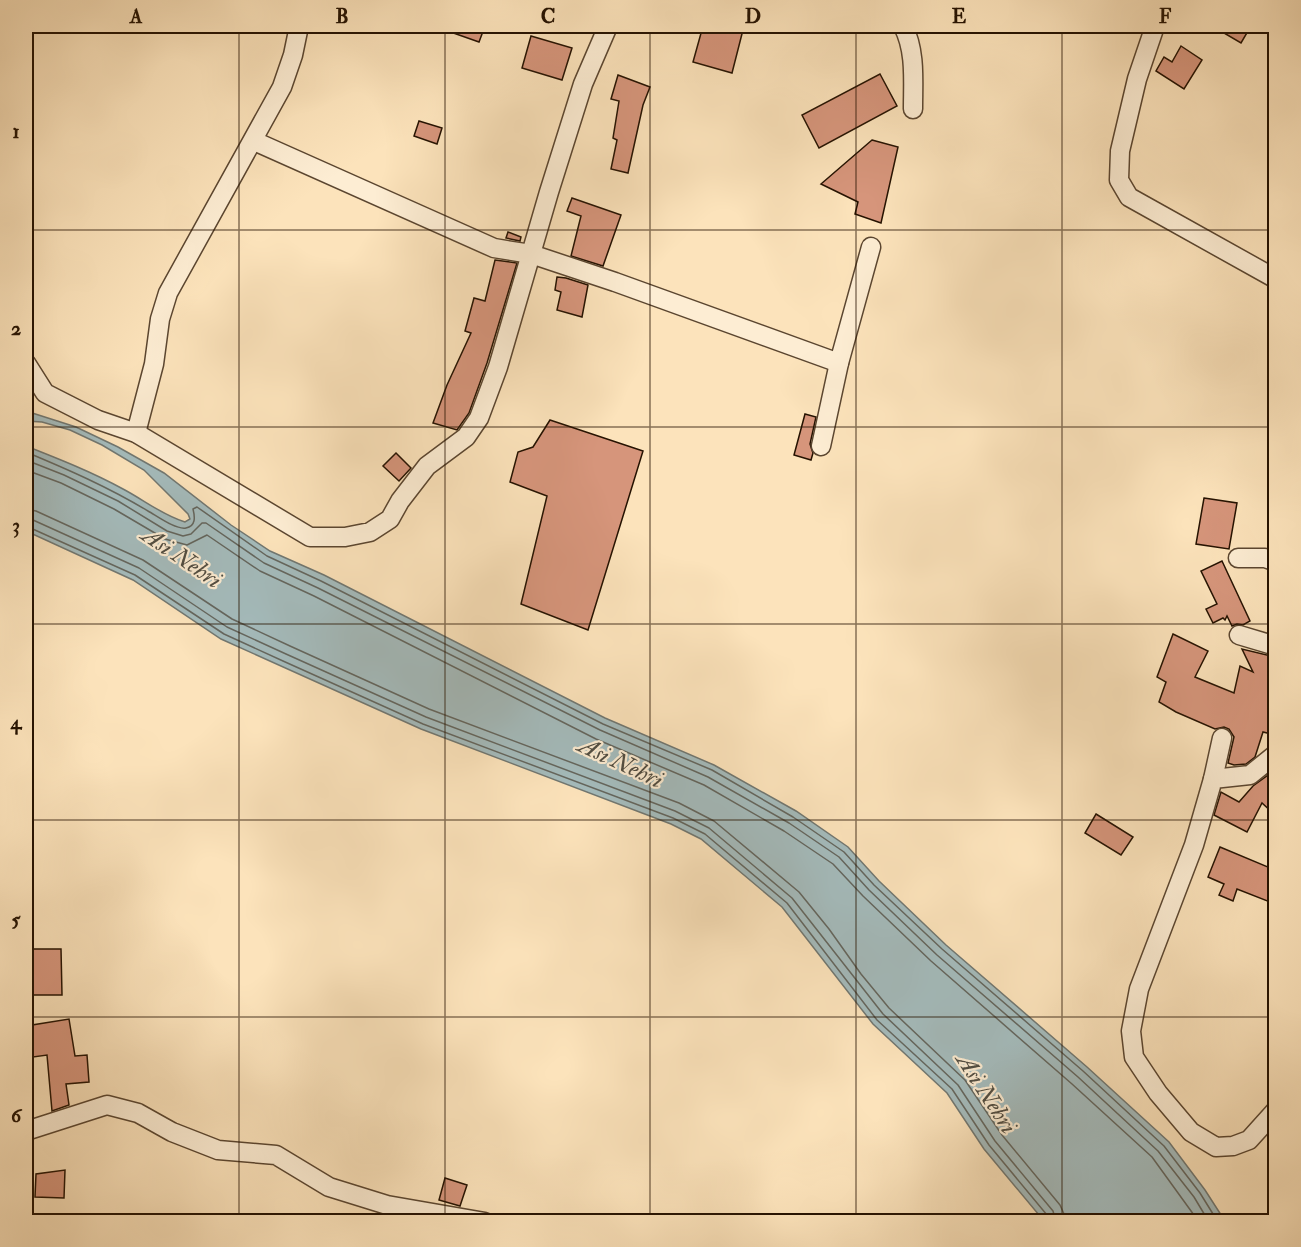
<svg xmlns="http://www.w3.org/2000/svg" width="1301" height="1247" font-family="'IM FELL Double Pica',serif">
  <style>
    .water { fill: #a4bbbc; stroke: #717771; stroke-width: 1.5 }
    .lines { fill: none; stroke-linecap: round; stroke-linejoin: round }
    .shore { stroke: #64665e; stroke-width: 1.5 }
    .building { fill: #d6957b; stroke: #251201; stroke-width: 1.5 }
    .minor-casing { stroke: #5b4630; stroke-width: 21 }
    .minor { stroke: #fdedd3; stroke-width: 18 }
    .grid { fill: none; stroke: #251201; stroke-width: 1.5; stroke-opacity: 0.55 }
    .labels { text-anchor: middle; stroke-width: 4.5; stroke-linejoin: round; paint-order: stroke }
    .water-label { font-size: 24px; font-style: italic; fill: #514d42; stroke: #fdedd3 }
    .neatline { fill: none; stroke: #251201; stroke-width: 2 }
    .grid-label { font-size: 20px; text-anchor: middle; font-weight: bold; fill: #251201 }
  </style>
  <rect width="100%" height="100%" fill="#fce3bb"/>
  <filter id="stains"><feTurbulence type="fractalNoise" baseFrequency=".00333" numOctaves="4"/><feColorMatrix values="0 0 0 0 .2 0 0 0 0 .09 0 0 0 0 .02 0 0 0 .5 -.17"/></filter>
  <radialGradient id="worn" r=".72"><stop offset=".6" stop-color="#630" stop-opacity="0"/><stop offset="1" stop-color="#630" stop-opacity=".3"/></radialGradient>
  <!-- water -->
  <path class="water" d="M 26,411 L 76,427 L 118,447 L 164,473 L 231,525 L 270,551 L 324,575 L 605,718 L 714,765 L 796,811 L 848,847 L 879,881 L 946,945 L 1087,1067 L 1169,1142 L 1205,1190 L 1225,1221 L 1044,1221 L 984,1149 L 947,1093 L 873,1024 L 782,907 L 701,839 L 671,824 L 421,729 L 221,639 L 133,580 L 26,531 L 26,446 C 59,459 92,472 123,489 C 144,500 162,515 185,522 L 190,519 L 188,514 L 144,470 L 102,445 L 70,430 L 42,422 L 26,421 Z"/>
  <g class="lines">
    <!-- shore -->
    <g class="shore">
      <path d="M 26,452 C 69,470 108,487 148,511 C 157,516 176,530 186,528 C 196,526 195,517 193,509 L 197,507 L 267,556 L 321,581 L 603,724 L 712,770 L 793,817 L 844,852 L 874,885 L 942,949 L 1083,1071 L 1164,1146 L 1200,1193 L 1218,1222"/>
      <path d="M 26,460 L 64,475 L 118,501 L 167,531 L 183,536 L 191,534 L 202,523 L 206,523 L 264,563 L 318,588 L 600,730 L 708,777 L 789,823 L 839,857 L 869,890 L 937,955 L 1078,1077 L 1158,1151 L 1194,1197 L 1209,1222"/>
      <path d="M 26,470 L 61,483 L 114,509 L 165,539 L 187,545 L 207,535 L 260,571 L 314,596 L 596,739 L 704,785 L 784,831 L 833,864 L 863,896 L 931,961 L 1072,1084 L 1152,1157 L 1199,1222"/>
      <path d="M 26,509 L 36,511 L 143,560 L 232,619 L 290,646 L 429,709 L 679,803 L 714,821 L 799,892 L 829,929 L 861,974 L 889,1008 L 965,1080 L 1002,1135 L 1060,1205 L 1064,1214 L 1065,1222"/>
      <path d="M 26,518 L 33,520 L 139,568 L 227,627 L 286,654 L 426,717 L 675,811 L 709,828 L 792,898 L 883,1014 L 958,1085 L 995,1141 L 1053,1211 L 1056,1222"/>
      <path d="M 26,526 L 135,575 L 224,634 L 283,661 L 423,724 L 673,818 L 705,834 L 787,903 L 877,1020 L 952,1089 L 989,1145 L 1047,1215 L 1048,1222"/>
    </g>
  </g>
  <!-- building -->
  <g class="building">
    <path d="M 439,26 L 485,26 L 479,42 L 439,28 Z"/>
    <path d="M 703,26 L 744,26 L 732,73 L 693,62 Z"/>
    <path d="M 1212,26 L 1237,26 L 1248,31 L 1241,43 Z"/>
    <path d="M 531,36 L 572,48 L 562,80 L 522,68 Z"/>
    <path d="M 1181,46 L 1202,60 L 1184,89 L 1156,71 L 1164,57 L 1172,62 Z"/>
    <path d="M 880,74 L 897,106 L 819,148 L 802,115 Z"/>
    <path d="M 618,75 L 650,87 L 643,105 L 628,173 L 611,169 L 617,140 L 613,138 L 619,101 L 611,99 Z"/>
    <path d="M 419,121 L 442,128 L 437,144 L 414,136 Z"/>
    <path d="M 872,140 L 898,147 L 881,223 L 855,214 L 858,202 L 821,184 Z"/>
    <path d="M 572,198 L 621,215 L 603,266 L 571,256 L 581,216 L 567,211 Z"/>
    <path d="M 508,232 L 521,237 L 520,241 L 506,238 Z"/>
    <path d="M 495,260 L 517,263 L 487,363 L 469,413 L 457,430 L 433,423 L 447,385 L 471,333 L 465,331 L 474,298 L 485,301 Z"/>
    <path d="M 557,277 L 566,278 L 588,285 L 582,317 L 557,310 L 561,292 L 555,290 Z"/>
    <path d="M 805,414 L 816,417 L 810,444 L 813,453 L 811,460 L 794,455 Z"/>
    <path d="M 550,420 L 643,451 L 588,630 L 521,604 L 547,496 L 510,482 L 518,452 L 533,447 Z"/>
    <path d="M 396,453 L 411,468 L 399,481 L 383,466 Z"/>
    <path d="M 1204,498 L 1237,503 L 1229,549 L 1196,544 Z"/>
    <path d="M 1222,561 L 1250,621 L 1243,625 L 1237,624 L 1232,626 L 1227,616 L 1225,620 L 1223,618 L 1213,623 L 1206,609 L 1217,604 L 1201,571 Z"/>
    <path d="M 1173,634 L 1208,651 L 1195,677 L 1234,693 L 1240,666 L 1253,672 L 1242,649 L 1275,657 L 1275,735 L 1263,732 L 1255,757 L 1246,764 L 1234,765 L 1228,763 L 1234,737 L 1229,729 L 1224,727 L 1215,729 L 1176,712 L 1159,702 L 1166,682 L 1157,677 Z"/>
    <path d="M 1271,773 L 1275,777 L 1275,815 L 1262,803 L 1247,832 L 1214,815 L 1221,792 L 1239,802 L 1253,786 Z"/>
    <path d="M 1096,814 L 1133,837 L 1121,855 L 1085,833 Z"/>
    <path d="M 1220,847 L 1275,870 L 1275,904 L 1237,889 L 1233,901 L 1219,895 L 1224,884 L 1208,877 Z"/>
    <path d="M 28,949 L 61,949 L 62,995 L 26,995 L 26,950 Z"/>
    <path d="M 69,1019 L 75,1056 L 87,1055 L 89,1082 L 66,1084 L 69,1105 L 52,1111 L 47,1055 L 26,1058 L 26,1026 Z"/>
    <path d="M 65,1170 L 64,1198 L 35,1197 L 36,1174 Z"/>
    <path d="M 445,1178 L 467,1185 L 460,1206 L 439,1200 Z"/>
  </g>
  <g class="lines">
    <defs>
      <g id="minor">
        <path d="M 903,26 C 916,51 913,81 913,109"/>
        <path d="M 1155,26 L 1137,79 L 1120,151 L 1119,180 L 1129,197 L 1276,279"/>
        <path d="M 254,141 L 494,248 L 531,254 L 615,282 L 839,363"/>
        <path d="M 26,363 L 45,393 L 98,420 L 136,433 L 310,537 L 345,537 L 370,532 L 390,519 L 400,501 L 427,466 L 466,437 L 479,418 L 498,367 L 549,192 L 583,84 L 608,26"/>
        <path d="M 136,433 L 154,364 L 160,319 L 168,293 L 282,87 L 293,55 L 299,26"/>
        <path d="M 821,446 L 839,363 L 871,247"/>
        <path d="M 1238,558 L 1265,558 L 1276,562"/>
        <path d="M 1239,635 L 1276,646"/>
        <path d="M 1276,754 L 1250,775 L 1213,779 L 1194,845 L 1139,989 L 1131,1031 L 1134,1057 L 1158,1093 L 1191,1132 L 1216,1147 L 1233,1146 L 1249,1140 L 1276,1110"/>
        <path d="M 1213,779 L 1222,738"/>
        <path d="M 26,1131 L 107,1105 L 138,1113 L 172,1132 L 218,1150 L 276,1155 L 329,1187 L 387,1205 L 485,1222"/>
      </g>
    </defs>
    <!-- minor casing -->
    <use href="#minor" class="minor-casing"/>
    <!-- minor -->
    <use href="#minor" class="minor"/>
  </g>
  <!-- grid -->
  <path class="grid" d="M 239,26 L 239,1222M 445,26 L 445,1222M 650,26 L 650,1222M 856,26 L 856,1222M 1062,26 L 1062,1222M 26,230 L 1276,230M 26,427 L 1276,427M 26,624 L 1276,624M 26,820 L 1276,820M 26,1017 L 1276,1017"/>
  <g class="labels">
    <!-- water labels -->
    <g class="water-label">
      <text transform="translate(182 557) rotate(34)" y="8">Asi Nehri</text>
      <text transform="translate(621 762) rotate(25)" y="8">Asi Nehri</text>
      <text transform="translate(987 1093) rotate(57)" y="8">Asi Nehri</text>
    </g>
  </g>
  <!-- margin -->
  <rect width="1301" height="1247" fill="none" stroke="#fce3bb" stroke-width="66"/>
  <rect x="33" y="33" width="1235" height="1181" class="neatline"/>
  <g class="grid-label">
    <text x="136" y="23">A</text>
    <text x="342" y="23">B</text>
    <text x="548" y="23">C</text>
    <text x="753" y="23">D</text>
    <text x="959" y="23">E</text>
    <text x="1165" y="23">F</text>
    <text x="16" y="138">1</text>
    <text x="16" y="335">2</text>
    <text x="16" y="532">3</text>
    <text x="16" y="729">4</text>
    <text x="16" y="926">5</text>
    <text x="16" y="1122">6</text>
  </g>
  <rect width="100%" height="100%" filter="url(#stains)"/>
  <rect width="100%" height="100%" fill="url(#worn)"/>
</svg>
